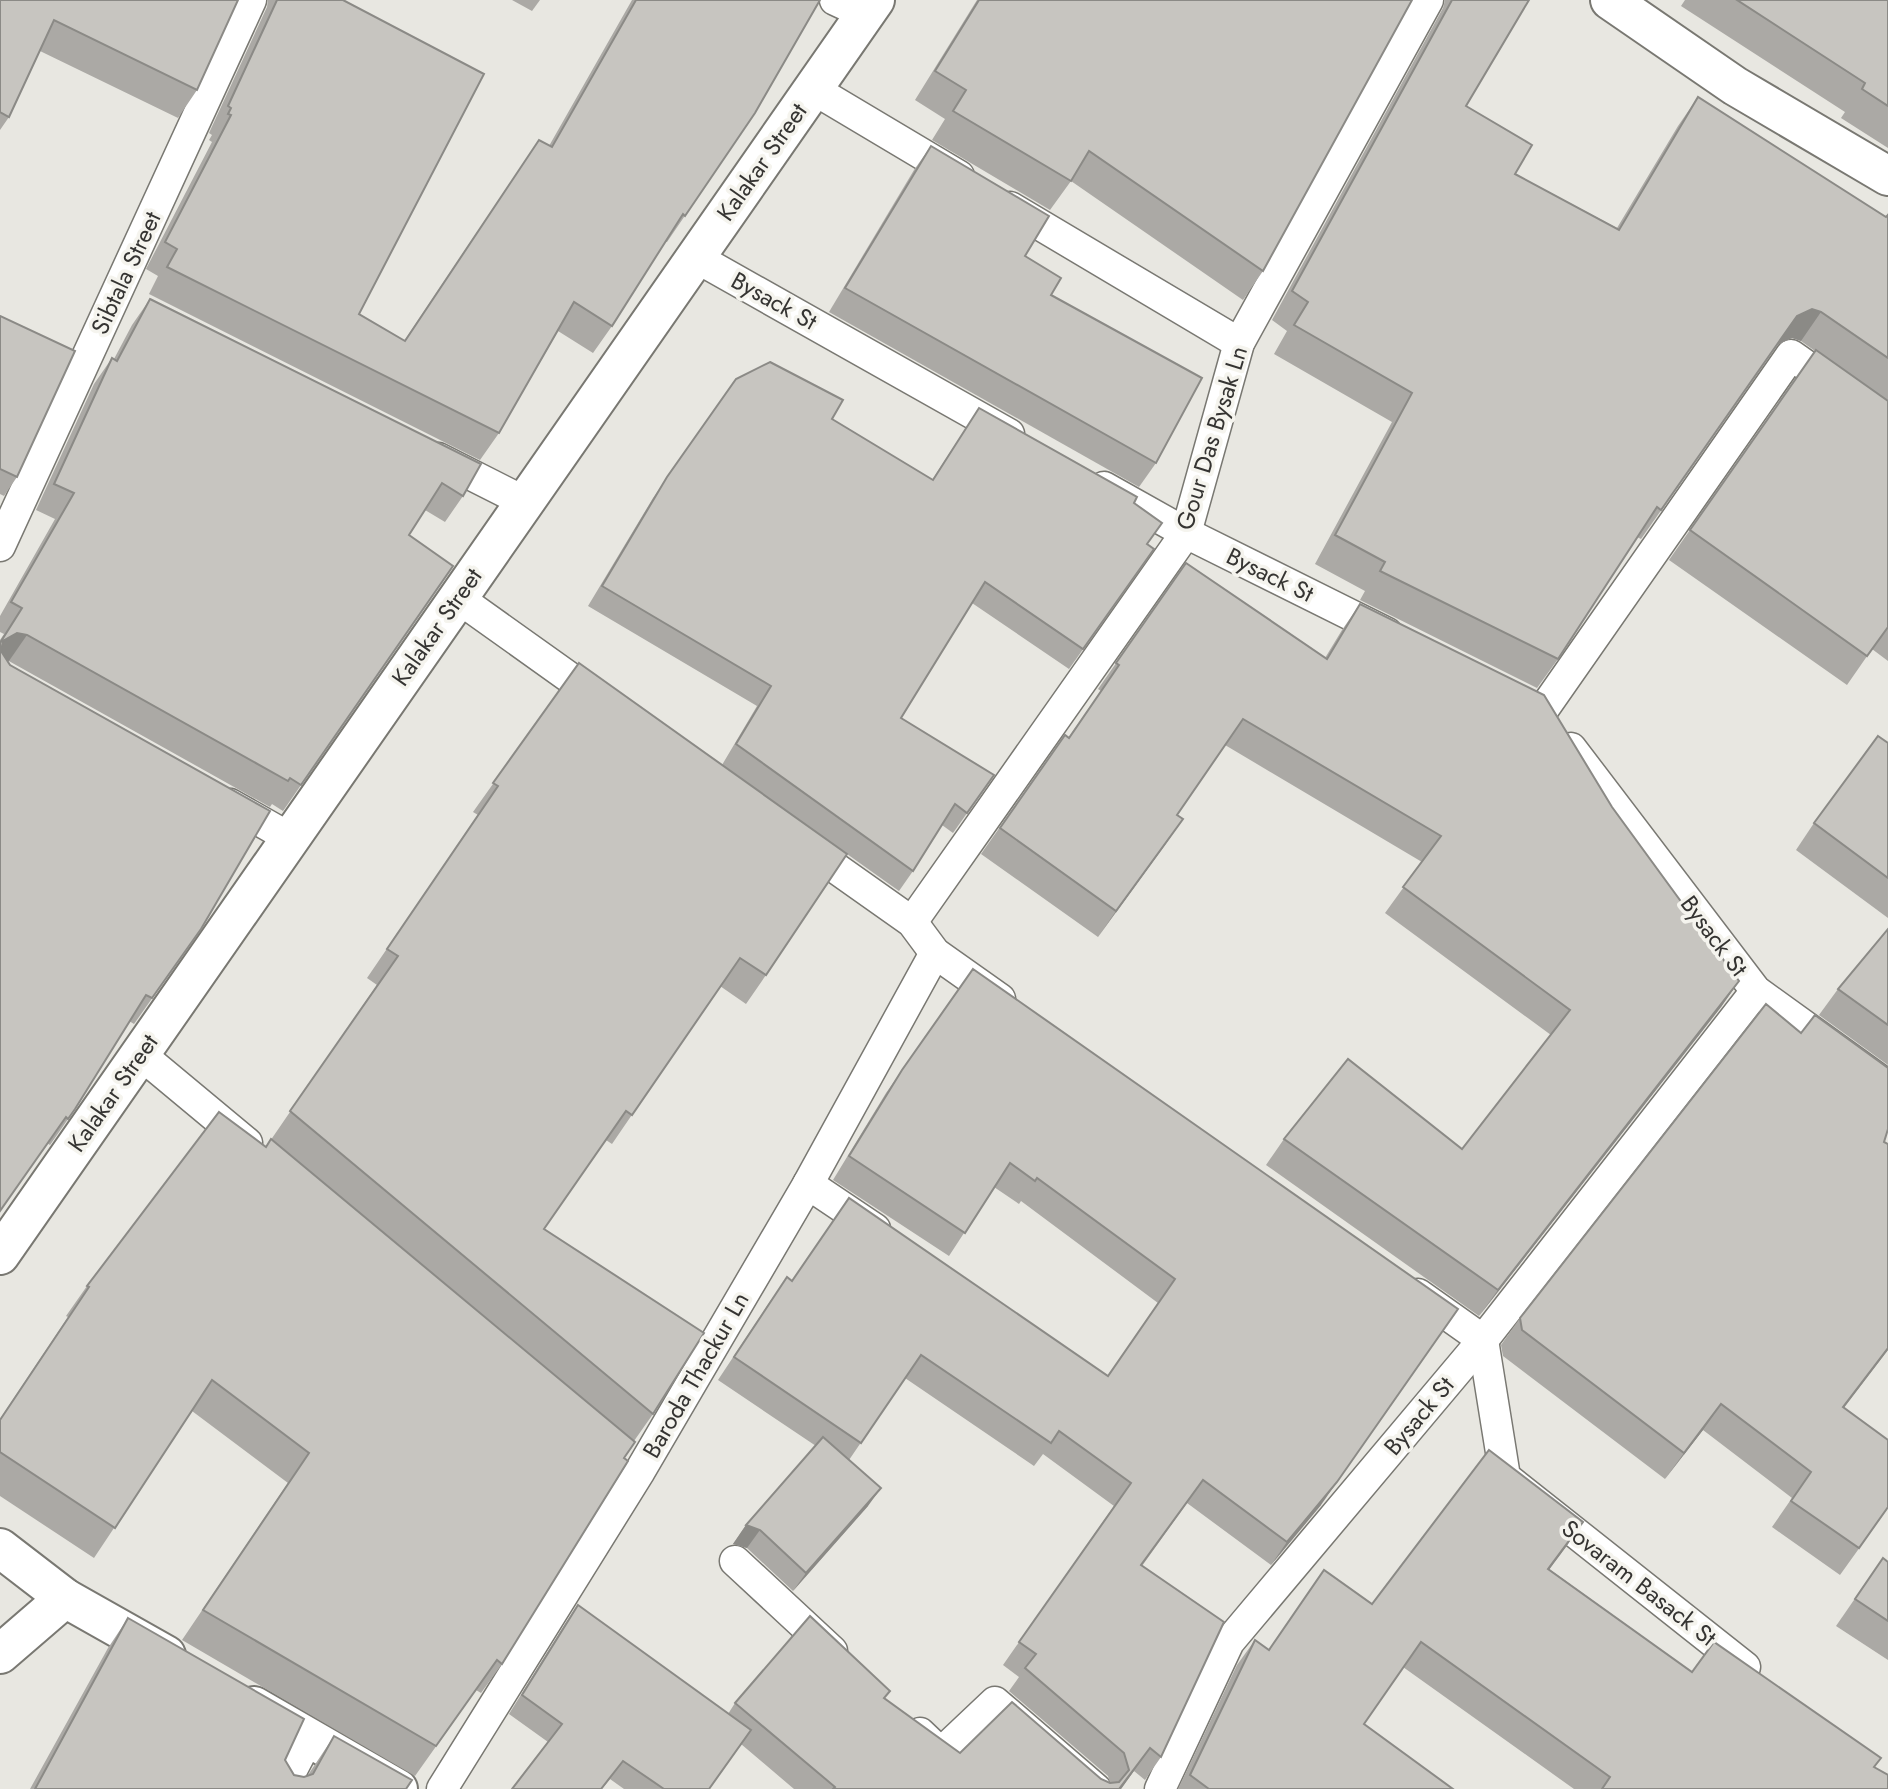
<svg xmlns="http://www.w3.org/2000/svg" width="1888" height="1789" font-family="Jost,sans-serif">
  <style>
    .lines { fill: none; stroke-linecap: round; stroke-linejoin: round }
    .service-casing { stroke: #797872; stroke-width: 33 }
    .tertiary-casing { stroke: #797872; stroke-width: 42 }
    .secondary-casing { stroke: #797872; stroke-width: 42 }
    .service { stroke: #fff; stroke-width: 30 }
    .tertiary { stroke: #fff; stroke-width: 38 }
    .secondary { stroke: #fff; stroke-width: 38 }
    .wall { fill: #aba9a5 }
    .shaded-wall { fill: #8b8a86 }
    .building { fill: #c7c5c0; stroke: #8b8a86; stroke-width: 2 }
    .labels { text-anchor: middle; stroke-width: 7; stroke-linejoin: round; paint-order: stroke }
    .street-label { font-size: 24px; fill: #353432; stroke: #f5f4ee }
  </style>
  <rect width="100%" height="100%" fill="#e8e7e1"/>
  <g class="lines">
    <defs>
      <g id="service">
        <path d="M 835,0 L 865,14"/>
        <path d="M 813,89 L 959,176"/>
        <path d="M 1010,207 L 1239,343"/>
        <path d="M 695,257 L 1009,434"/>
        <path d="M 438,458 L 525,502"/>
        <path d="M 1104,487 L 1186,533 L 1387,633"/>
        <path d="M 0,546 L 251,0"/>
        <path d="M 458,598 L 601,700"/>
        <path d="M 1543,710 L 1791,355 L 1888,423"/>
        <path d="M 1571,748 L 1756,991 L 1888,1086"/>
        <path d="M 230,804 L 290,838"/>
        <path d="M 803,845 L 912,922 L 935,953 L 1000,999"/>
        <path d="M 912,922 L 1186,533 L 1239,343 L 1428,0"/>
        <path d="M 140,1054 L 247,1143"/>
        <path d="M 808,1184 L 875,1229"/>
        <path d="M 1418,1294 L 1483,1340 L 1505,1477 L 1745,1667"/>
        <path d="M 735,1561 L 832,1651"/>
        <path d="M 920,1733 L 941,1753 L 995,1702 L 1096,1789"/>
        <path d="M 282,1789 L 309,1737"/>
        <path d="M 442,1789 L 640,1471 L 808,1184 L 935,953"/>
        <path d="M 1160,1789 L 1229,1642 L 1483,1340 L 1756,991"/>
      </g>
      <g id="tertiary">
        <path d="M 1610,0 L 1735,86 L 1888,176"/>
        <path d="M 0,1548 L 65,1598 L 166,1655"/>
        <path d="M 0,1654 L 65,1598"/>
        <path d="M 254,1706 L 398,1789"/>
      </g>
      <path id="secondary" d="M 0,1255 L 875,0"/>
    </defs>
    <!-- service casing -->
    <use href="#service" class="service-casing"/>
    <!-- tertiary casing -->
    <use href="#tertiary" class="tertiary-casing"/>
    <!-- secondary casing -->
    <use href="#secondary" class="secondary-casing"/>
    <!-- service -->
    <use href="#service" class="service"/>
    <!-- tertiary -->
    <use href="#tertiary" class="tertiary"/>
    <!-- secondary -->
    <use href="#secondary" class="secondary"/>
  </g>
  <!-- wall -->
  <g class="wall">
    <path d="M 0,0 L 238,0 L 197,90 L 178,118 L 40,51 L 9,117 L 0,130 Z"/>
    <path d="M 268,0 L 343,0 L 359,314 L 404,341 L 539,140 L 549,146 L 632,0 L 820,0 L 755,113 L 667,242 L 665,242 L 612,326 L 593,353 L 558,331 L 499,433 L 480,460 L 149,294 L 158,276 L 146,269 L 212,142 L 209,140 L 212,135 L 209,133 L 267,7 Z"/>
    <path d="M 512,0 L 540,0 L 532,11 Z"/>
    <path d="M 977,0 L 1412,0 L 1263,271 L 1243,300 L 1071,181 L 1050,210 L 932,140 L 945,119 L 915,100 Z"/>
    <path d="M 1445,0 L 1529,0 L 1466,106 L 1515,174 L 1617,228 L 1678,126 L 1698,97 L 1886,217 L 1888,213 L 1888,661 L 1872,649 L 1847,685 L 1669,560 L 1815,351 L 1801,341 L 1792,338 L 1777,345 L 1641,539 L 1637,537 L 1558,659 L 1537,688 L 1360,600 L 1365,591 L 1315,564 L 1392,422 L 1274,354 L 1287,331 L 1272,320 L 1443,8 Z"/>
    <path d="M 1685,0 L 1888,0 L 1888,148 L 1841,118 L 1845,112 L 1681,6 Z"/>
    <path d="M 931,146 L 1025,256 L 1051,295 L 1156,463 L 1139,487 L 829,312 L 914,170 Z"/>
    <path d="M 150,299 L 463,496 L 445,522 L 425,510 L 409,535 L 453,566 L 283,811 L 272,804 L 270,807 L 7,660 L 201,929 L 134,1024 L 129,1021 L 75,1109 L 50,1145 L 47,1143 L 0,1211 L 0,640 L 4,634 L 0,632 L 0,616 L 55,519 L 36,510 L 94,384 L 112,358 L 114,359 L 132,325 Z"/>
    <path d="M 0,316 L 17,477 L 4,496 L 0,494 Z"/>
    <path d="M 736,379 L 832,419 L 932,480 L 979,408 L 1134,503 L 1147,544 L 1154,549 L 1069,669 L 972,603 L 901,718 L 994,775 L 953,833 L 942,825 L 913,871 L 899,891 L 722,765 L 757,706 L 588,606 L 653,498 Z"/>
    <path d="M 1186,563 L 1325,658 L 1342,630 L 1360,604 L 1612,807 L 1739,981 L 1721,1007 L 1479,1316 L 1266,1165 L 1284,1139 L 1462,1149 L 1551,1035 L 1385,913 L 1422,862 L 1225,745 L 1177,815 L 1183,819 L 1098,937 L 981,854 L 1065,735 L 1069,737 L 1101,691 L 1098,689 Z"/>
    <path d="M 579,663 L 766,975 L 746,1004 L 720,986 L 612,1144 L 606,1140 L 544,1229 L 653,1414 L 634,1441 L 502,1664 L 481,1693 L 476,1690 L 415,1776 L 182,1640 L 288,1483 L 192,1411 L 94,1558 L 0,1496 L 0,1419 L 68,1317 L 66,1316 L 87,1286 L 266,1147 L 377,985 L 367,978 L 478,815 L 473,812 Z"/>
    <path d="M 1888,743 L 1888,918 L 1796,850 L 1814,823 Z"/>
    <path d="M 1888,929 L 1888,1065 L 1819,1015 L 1838,989 Z"/>
    <path d="M 973,969 L 1321,1505 L 1271,1565 L 1187,1503 L 1142,1566 L 1161,1757 L 1145,1780 L 1134,1771 L 1121,1789 L 794,1789 L 741,1744 L 709,1789 L 624,1789 L 610,1779 L 602,1789 L 512,1789 L 548,1742 L 509,1714 L 565,1624 L 578,1605 L 728,1714 L 735,1703 L 890,1691 L 884,1698 L 960,1753 L 1101,1779 L 1110,1783 L 1108,1776 L 1009,1691 L 1019,1677 L 1003,1665 L 1114,1506 L 1043,1454 L 1034,1466 L 905,1378 L 849,1460 L 868,1506 L 793,1591 L 747,1548 L 733,1544 L 746,1525 L 816,1446 L 718,1380 L 771,1300 L 792,1281 L 1108,1376 L 1158,1303 L 1021,1201 L 1019,1204 L 994,1187 L 949,1256 L 833,1180 L 886,1093 Z"/>
    <path d="M 1801,1033 L 1884,1142 L 1844,1408 L 1888,1508 L 1840,1575 L 1772,1527 L 1792,1498 L 1703,1430 L 1665,1479 L 1503,1356 L 1501,1345 L 1520,1318 Z"/>
    <path d="M 1583,1522 L 1549,1569 L 1692,1672 L 1874,1767 L 1888,1789 L 1574,1789 L 1403,1667 L 1364,1724 L 1453,1789 L 1178,1789 L 1237,1665 L 1255,1640 L 1269,1650 Z"/>
    <path d="M 1883,1558 L 1888,1562 L 1888,1660 L 1836,1626 Z"/>
    <path d="M 128,1618 L 285,1760 L 294,1775 L 304,1777 L 308,1775 L 334,1736 L 406,1789 L 30,1789 L 108,1648 Z"/>
  </g>
  <!-- shaded-wall -->
  <g class="shaded-wall">
    <path d="M 1812,309 L 1821,312 L 1801,341 L 1792,338 L 1777,345 L 1797,316 Z"/>
    <path d="M 17,633 L 27,635 L 9,661 L 0,659 L 0,646 L 3,641 Z"/>
    <path d="M 1183,819 L 1165,845 L 1098,937 L 1116,911 Z"/>
    <path d="M 1739,981 L 1721,1007 L 1479,1316 L 1498,1290 Z"/>
    <path d="M 1888,1348 L 1888,1350 L 1824,1434 L 1843,1407 Z"/>
    <path d="M 1721,1404 L 1703,1430 L 1665,1479 L 1684,1453 Z"/>
    <path d="M 1337,1482 L 1321,1505 L 1271,1565 L 1287,1542 Z"/>
    <path d="M 881,1488 L 868,1506 L 793,1591 L 806,1573 Z"/>
    <path d="M 1583,1522 L 1566,1547 L 1531,1594 L 1548,1569 Z"/>
    <path d="M 746,1525 L 760,1530 L 747,1548 L 733,1544 Z"/>
    <path d="M 1150,1748 L 1121,1789 L 1119,1789 Z"/>
  </g>
  <!-- building -->
  <g class="building">
    <path d="M 0,0 L 238,0 L 197,90 L 54,20 L 9,117 L 0,112 Z"/>
    <path d="M 277,0 L 343,0 L 484,74 L 359,314 L 405,341 L 539,140 L 552,147 L 636,0 L 820,0 L 755,113 L 685,216 L 683,214 L 612,326 L 574,302 L 499,433 L 167,267 L 177,249 L 165,242 L 231,115 L 228,114 L 231,108 L 228,106 Z"/>
    <path d="M 979,0 L 1412,0 L 1263,271 L 1089,151 L 1071,181 L 953,111 L 966,90 L 935,71 Z"/>
    <path d="M 1452,0 L 1529,0 L 1466,106 L 1532,145 L 1515,174 L 1619,230 L 1698,97 L 1886,217 L 1888,215 L 1888,358 L 1821,312 L 1812,309 L 1797,316 L 1661,510 L 1657,507 L 1558,659 L 1380,571 L 1385,562 L 1335,535 L 1412,393 L 1294,325 L 1308,302 L 1292,291 Z"/>
    <path d="M 1737,0 L 1888,0 L 1888,106 L 1862,89 L 1865,83 Z"/>
    <path d="M 931,146 L 1049,216 L 1025,256 L 1061,278 L 1051,295 L 1202,378 L 1156,463 L 845,288 Z"/>
    <path d="M 150,299 L 481,464 L 463,496 L 442,483 L 409,535 L 453,566 L 301,785 L 290,778 L 288,781 L 27,635 L 17,633 L 3,641 L 1,651 L 10,665 L 270,811 L 201,929 L 152,998 L 146,995 L 75,1109 L 68,1119 L 66,1117 L 0,1211 L 0,643 L 22,608 L 11,602 L 74,493 L 54,484 L 112,358 L 117,361 Z"/>
    <path d="M 0,316 L 75,351 L 17,477 L 0,469 Z"/>
    <path d="M 1816,350 L 1888,401 L 1888,627 L 1867,656 L 1690,530 Z"/>
    <path d="M 770,362 L 843,400 L 832,419 L 933,480 L 979,408 L 1137,497 L 1134,503 L 1162,523 L 1147,544 L 1154,549 L 1083,649 L 985,582 L 901,718 L 994,775 L 967,813 L 955,804 L 913,871 L 736,744 L 771,686 L 602,586 L 667,477 L 736,379 Z"/>
    <path d="M 1186,563 L 1327,659 L 1360,604 L 1544,695 L 1612,807 L 1739,981 L 1498,1290 L 1284,1139 L 1348,1059 L 1462,1149 L 1570,1010 L 1403,887 L 1441,836 L 1243,719 L 1177,815 L 1183,819 L 1116,911 L 1000,828 L 1065,735 L 1069,738 L 1119,665 L 1116,663 Z"/>
    <path d="M 579,663 L 847,854 L 766,975 L 740,958 L 632,1115 L 626,1111 L 544,1229 L 704,1333 L 653,1414 L 290,1111 L 398,956 L 387,949 L 498,786 L 493,783 Z"/>
    <path d="M 1878,736 L 1888,743 L 1888,878 L 1814,823 Z"/>
    <path d="M 1888,929 L 1888,1025 L 1838,989 Z"/>
    <path d="M 973,969 L 1458,1309 L 1337,1482 L 1287,1542 L 1203,1480 L 1141,1565 L 1224,1622 L 1161,1757 L 1150,1748 L 1119,1789 L 833,1789 L 835,1787 L 735,1703 L 810,1616 L 890,1691 L 884,1698 L 960,1753 L 1012,1702 L 1101,1779 L 1110,1783 L 1119,1782 L 1129,1770 L 1124,1753 L 1025,1668 L 1036,1654 L 1019,1642 L 1131,1483 L 1059,1431 L 1051,1443 L 921,1355 L 861,1443 L 734,1357 L 787,1277 L 792,1281 L 849,1198 L 1108,1376 L 1175,1279 L 1037,1178 L 1035,1181 L 1010,1163 L 965,1233 L 849,1156 L 902,1070 Z"/>
    <path d="M 1766,1004 L 1801,1033 L 1815,1015 L 1888,1068 L 1888,1129 L 1884,1142 L 1888,1144 L 1888,1348 L 1843,1407 L 1888,1440 L 1888,1507 L 1859,1548 L 1791,1501 L 1811,1472 L 1721,1404 L 1684,1453 L 1522,1330 L 1520,1318 Z"/>
    <path d="M 219,1112 L 266,1147 L 271,1139 L 635,1442 L 624,1458 L 628,1461 L 502,1664 L 497,1660 L 436,1746 L 203,1610 L 309,1453 L 212,1380 L 115,1528 L 0,1452 L 0,1420 L 89,1287 L 87,1286 Z"/>
    <path d="M 823,1437 L 881,1488 L 806,1573 L 760,1530 L 746,1525 Z"/>
    <path d="M 1489,1450 L 1583,1522 L 1548,1569 L 1692,1672 L 1714,1642 L 1881,1758 L 1874,1767 L 1888,1775 L 1888,1789 L 1602,1789 L 1610,1777 L 1421,1642 L 1364,1724 L 1453,1789 L 1209,1789 L 1190,1775 L 1255,1640 L 1269,1650 L 1324,1570 L 1372,1604 Z"/>
    <path d="M 1883,1558 L 1888,1562 L 1888,1621 L 1855,1599 Z"/>
    <path d="M 578,1605 L 751,1730 L 709,1789 L 664,1789 L 623,1761 L 601,1789 L 512,1789 L 562,1724 L 522,1695 Z"/>
    <path d="M 128,1618 L 304,1719 L 285,1760 L 294,1775 L 304,1777 L 313,1774 L 334,1736 L 412,1780 L 406,1789 L 35,1789 Z"/>
  </g>
  <g class="labels">
    <!-- street labels -->
    <g class="street-label">
      <text transform="translate(762 162) rotate(-55)" y="8">Kalakar Street</text>
      <text transform="translate(126 273) rotate(-65)" y="8">Sibtala Street</text>
      <text transform="translate(774 301) rotate(29)" y="8">Bysack St</text>
      <text transform="translate(1212 438) rotate(-73)" y="8">Gour Das Bysak Ln</text>
      <text transform="translate(1270 575) rotate(26)" y="8">Bysack St</text>
      <text transform="translate(437 627) rotate(-55)" y="8">Kalakar Street</text>
      <text transform="translate(1714 936) rotate(53)" y="8">Bysack St</text>
      <text transform="translate(113 1093) rotate(-55)" y="8">Kalakar Street</text>
      <text transform="translate(696 1375) rotate(-60)" y="8">Baroda Thackur Ln</text>
      <text transform="translate(1419 1416) rotate(-50)" y="8">Bysack St</text>
      <text transform="translate(1639 1583) rotate(38)" y="8">Sovaram Basack St</text>
    </g>
  </g>
</svg>
